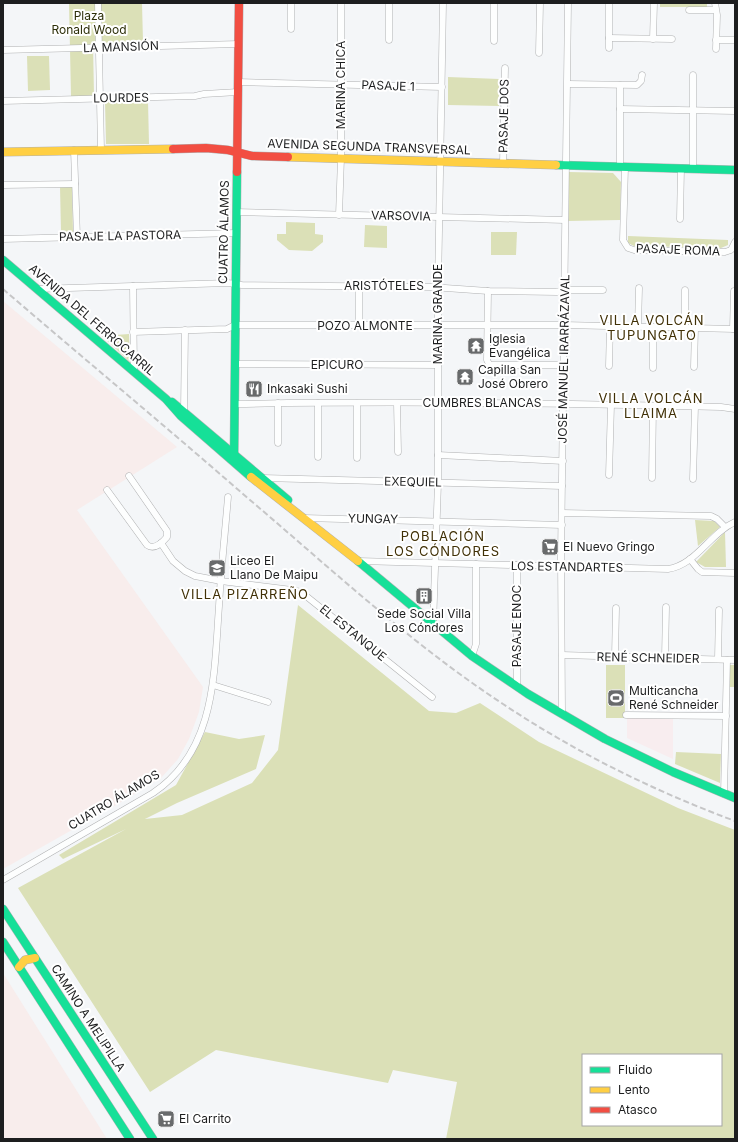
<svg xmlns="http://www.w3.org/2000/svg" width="738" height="1142" font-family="Inter,sans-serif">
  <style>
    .commercial { fill: #f8edef }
    .industrial { fill: #f8edec }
    .green { fill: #dbe0b7; fill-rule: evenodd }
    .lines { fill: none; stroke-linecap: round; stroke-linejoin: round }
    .street-casing { stroke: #b0b1b2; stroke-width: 7 }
    .fast-casing { stroke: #b0b1b2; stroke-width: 9 }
    .slow-casing { stroke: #b0b1b2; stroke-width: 9 }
    .jam-casing { stroke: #b0b1b2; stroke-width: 9 }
    .street { stroke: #fdfefe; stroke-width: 6 }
    .fast { stroke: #16e098; stroke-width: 8 }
    .slow { stroke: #ffcf43; stroke-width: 8 }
    .jam { stroke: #f24e42; stroke-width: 8 }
    .rail { stroke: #c6c6c7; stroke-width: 2; stroke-dasharray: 6 3; stroke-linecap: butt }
    .labels { text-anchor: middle; stroke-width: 4; stroke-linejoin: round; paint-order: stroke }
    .park-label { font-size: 12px; fill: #2d2f09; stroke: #fff }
    .street-label { font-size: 12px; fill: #1d1e1f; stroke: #fff }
    .poi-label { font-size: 12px; fill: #1d1e1f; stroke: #fff; text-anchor: start }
    .neighbourhood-label { font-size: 13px; letter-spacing: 1px; fill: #403006; stroke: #fff }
  </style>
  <rect width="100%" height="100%" fill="#f4f6f8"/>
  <!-- commercial -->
  <path class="commercial" d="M 627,716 L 673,717 L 673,759 L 627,738 Z"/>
  <!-- industrial -->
  <g class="industrial">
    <path d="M 3,301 L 177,447 L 77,510 L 203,687 L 199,712 L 189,739 L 178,759 L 161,778 L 116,805 L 3,869 Z"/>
    <path d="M 3,973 L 107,1139 L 3,1139 Z"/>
  </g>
  <!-- green -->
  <g class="green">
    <path d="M 69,3 L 142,3 L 143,42 L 93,43 L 94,96 L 71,96 Z"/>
    <rect x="660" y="3" width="47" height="4"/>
    <path d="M 27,56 L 49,56 L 50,90 L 28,91 Z"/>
    <path d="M 448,77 L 499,79 L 499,106 L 448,105 Z"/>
    <path d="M 148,101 L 149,144 L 106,144 L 105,102 Z"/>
    <path d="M 569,172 L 613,173 L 621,182 L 620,220 L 568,221 Z"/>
    <path d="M 72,185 L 73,232 L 61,232 L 60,186 Z"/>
    <path d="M 286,222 L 315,223 L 315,234 L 323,235 L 323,242 L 312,251 L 289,250 L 277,240 L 277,234 L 286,234 Z"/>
    <path d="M 365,225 L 387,226 L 387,248 L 364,247 Z"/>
    <path d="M 491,232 L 517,232 L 516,255 L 491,255 Z"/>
    <path d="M 628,236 L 728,240 L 728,245 L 721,248 L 634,246 L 628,243 Z"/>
    <path d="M 129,334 L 130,362 L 102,336 Z"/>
    <path d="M 695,520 L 714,521 L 720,527 L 698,546 Z"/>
    <path d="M 725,532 L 726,567 L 705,567 L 696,562 Z"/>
    <path d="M 298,605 L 429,711 L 456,713 L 480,703 L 539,742 L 678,808 L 735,830 L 735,1139 L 446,1139 L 457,1082 L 393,1070 L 388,1083 L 216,1050 L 150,1092 L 18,888 L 126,829 L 63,859 L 59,855 L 176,785 L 205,732 L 239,739 L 265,735 L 256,769 L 177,803 L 145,819 L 182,815 L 252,783 L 278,750 ZM 583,1055 L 721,1055 L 721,1125 L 583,1125 Z"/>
    <rect x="606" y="665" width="19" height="53"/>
    <rect x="729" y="665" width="6" height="22"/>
    <path d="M 676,752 L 721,754 L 720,783 L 675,764 Z"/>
  </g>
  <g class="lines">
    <defs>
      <g id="street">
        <path d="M 98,3 L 101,150"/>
        <path d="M 389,3 L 389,40"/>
        <path d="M 715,3 L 717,15 L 716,49"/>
        <path d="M 689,10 L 715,10"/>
        <path d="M 291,29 L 291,3"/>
        <path d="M 609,38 L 672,39"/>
        <path d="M 653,39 L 654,3"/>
        <path d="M 716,40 L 735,40"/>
        <path d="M 494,41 L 494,3"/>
        <path d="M 609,48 L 609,3"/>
        <path d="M 3,50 L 239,44"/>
        <path d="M 539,53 L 540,3"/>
        <path d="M 238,82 L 442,87"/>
        <path d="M 568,84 L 637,85 L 641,81 L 642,75"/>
        <path d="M 3,101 L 195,96 L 204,94 L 238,92"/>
        <path d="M 620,109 L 735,111"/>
        <path d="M 74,150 L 77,237"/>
        <path d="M 503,163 L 505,68"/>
        <path d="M 620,166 L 620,85"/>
        <path d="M 625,167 L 623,240 L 628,248 L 634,250 L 725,252 L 731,250 L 735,242"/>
        <path d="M 693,168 L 693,75"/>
        <path d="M 3,185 L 75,184"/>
        <path d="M 236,212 L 565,220"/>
        <path d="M 339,215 L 341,158 L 341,3"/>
        <path d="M 680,219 L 681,168"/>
        <path d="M 3,239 L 236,233"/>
        <path d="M 133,286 L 134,372"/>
        <path d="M 359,286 L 359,326"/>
        <path d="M 37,289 L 228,283 L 242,285 L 431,287 L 488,291 L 557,292 L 564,290 L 603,290"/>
        <path d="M 488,291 L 487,360 L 489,364 L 492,365 L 564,365"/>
        <path d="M 638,327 L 639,288"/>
        <path d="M 685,328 L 685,290"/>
        <path d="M 733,329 L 734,291"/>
        <path d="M 133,332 L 227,329 L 235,325 L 564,325 L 735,329"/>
        <path d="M 235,364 L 438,365"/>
        <path d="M 609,366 L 610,326"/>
        <path d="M 694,367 L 695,328"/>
        <path d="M 653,368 L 653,327"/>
        <path d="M 278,403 L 278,443"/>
        <path d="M 318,403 L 318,457"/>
        <path d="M 357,403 L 357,458"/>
        <path d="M 397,403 L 398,452"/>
        <path d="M 235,404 C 397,401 559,403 721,407 L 735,409"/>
        <path d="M 184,411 L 185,330"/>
        <path d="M 438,455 L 563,461"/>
        <path d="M 609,475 L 611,405"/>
        <path d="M 263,478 L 562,486"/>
        <path d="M 652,478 L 653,406"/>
        <path d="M 693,479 L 695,406"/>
        <path d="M 107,490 L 147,545 C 154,550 162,543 167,537 L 167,531 L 129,476"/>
        <path d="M 562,513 L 711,516 L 717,519 L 725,527"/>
        <path d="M 304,518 L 562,525"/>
        <path d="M 161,543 L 173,561 L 185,571 L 195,576 L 221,581 L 292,590 L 301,592 L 432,697"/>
        <path d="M 690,559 L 698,569 L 702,572 L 735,573"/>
        <path d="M 358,561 L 668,569 C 696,565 710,533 735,522"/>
        <path d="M 433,625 L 438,483 L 438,287 L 443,3"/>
        <path d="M 562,655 L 735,660"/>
        <path d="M 472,656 L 476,644 L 476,564"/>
        <path d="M 615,657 L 616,608"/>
        <path d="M 665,658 L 666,607"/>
        <path d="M 718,659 L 719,610"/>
        <path d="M 213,685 L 268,702"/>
        <path d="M 517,686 L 517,565"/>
        <path d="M 562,714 L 561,557 L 568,3"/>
        <path d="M 626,715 L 726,716"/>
        <path d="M 724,794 L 727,660"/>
        <path d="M 3,880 L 153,793 C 216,751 214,674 219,606 C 221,570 225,533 228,497"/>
      </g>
      <g id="fast">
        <path d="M 556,165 L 735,170"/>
        <path d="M 3,260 L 166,399 L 181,416 L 251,477"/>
        <path d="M 172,402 L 288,500"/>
        <path d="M 234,461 L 237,172"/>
        <path d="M 358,561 L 472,656 L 528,694 L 605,739 L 673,772 L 735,798"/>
        <path d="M 3,909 L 153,1139"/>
        <path d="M 3,942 L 130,1139"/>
      </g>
      <g id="slow">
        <path d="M 3,152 L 173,149"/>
        <path d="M 288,157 L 556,165"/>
        <path d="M 251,477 L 358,561"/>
        <path d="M 19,967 L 25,960 L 35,958"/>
      </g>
      <g id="jam">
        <path d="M 173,149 L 206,148 L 228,150 L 252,156 L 288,157"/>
        <path d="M 237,172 L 239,3"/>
      </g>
    </defs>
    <!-- street casing -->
    <use href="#street" class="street-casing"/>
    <!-- fast casing -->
    <use href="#fast" class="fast-casing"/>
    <!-- slow casing -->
    <use href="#slow" class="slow-casing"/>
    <!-- jam casing -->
    <use href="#jam" class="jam-casing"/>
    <!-- street -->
    <use href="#street" class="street"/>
    <!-- fast -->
    <use href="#fast" class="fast"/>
    <!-- slow -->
    <use href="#slow" class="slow"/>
    <!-- jam -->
    <use href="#jam" class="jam"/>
    <!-- rail -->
    <path class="rail" d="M 3,289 C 83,358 164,425 243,494 C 328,566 410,643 503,704 C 575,752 654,791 735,821"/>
  </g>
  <!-- icons -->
  <defs>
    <symbol id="temple-square" viewBox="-11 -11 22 22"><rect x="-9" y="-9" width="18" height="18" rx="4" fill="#686a6b" stroke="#fff"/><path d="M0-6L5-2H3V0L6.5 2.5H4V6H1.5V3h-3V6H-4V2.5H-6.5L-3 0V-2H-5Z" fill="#fff"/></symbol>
    <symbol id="restaurant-square" viewBox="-11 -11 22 22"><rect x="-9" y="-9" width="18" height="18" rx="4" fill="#686a6b" stroke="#fff"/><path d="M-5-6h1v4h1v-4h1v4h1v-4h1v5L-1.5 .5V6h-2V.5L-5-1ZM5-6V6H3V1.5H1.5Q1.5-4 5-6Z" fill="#fff"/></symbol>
    <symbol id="supermarket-square" viewBox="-11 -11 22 22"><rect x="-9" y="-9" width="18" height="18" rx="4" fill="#686a6b" stroke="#fff"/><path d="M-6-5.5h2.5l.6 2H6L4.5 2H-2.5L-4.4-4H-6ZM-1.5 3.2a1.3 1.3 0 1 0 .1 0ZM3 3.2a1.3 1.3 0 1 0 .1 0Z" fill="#fff"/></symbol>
    <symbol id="school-square" viewBox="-11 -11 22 22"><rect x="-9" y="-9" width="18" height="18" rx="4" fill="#686a6b" stroke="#fff"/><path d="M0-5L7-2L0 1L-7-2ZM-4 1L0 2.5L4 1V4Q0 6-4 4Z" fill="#fff"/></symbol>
    <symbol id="building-square" viewBox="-11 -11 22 22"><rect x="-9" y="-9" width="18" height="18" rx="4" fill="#686a6b" stroke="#fff"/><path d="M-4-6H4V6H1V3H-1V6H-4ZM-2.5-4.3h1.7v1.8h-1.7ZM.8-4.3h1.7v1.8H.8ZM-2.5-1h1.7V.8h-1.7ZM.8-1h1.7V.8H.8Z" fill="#fff"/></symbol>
    <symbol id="stadium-square" viewBox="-11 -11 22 22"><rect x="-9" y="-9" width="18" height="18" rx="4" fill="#686a6b" stroke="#fff"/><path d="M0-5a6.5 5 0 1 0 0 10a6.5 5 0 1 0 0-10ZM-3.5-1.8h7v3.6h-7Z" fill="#fff"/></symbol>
  </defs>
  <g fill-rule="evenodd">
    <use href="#temple-square" x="466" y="336" width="20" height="20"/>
    <use href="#temple-square" x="455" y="367" width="20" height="20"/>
    <use href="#restaurant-square" x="244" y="379" width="20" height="20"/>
    <use href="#supermarket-square" x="540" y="537" width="20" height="20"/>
    <use href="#school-square" x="207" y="558" width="20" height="20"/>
    <use href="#building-square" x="414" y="586" width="20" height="20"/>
    <use href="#stadium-square" x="606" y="688" width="20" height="20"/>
    <use href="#supermarket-square" x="156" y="1109" width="20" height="20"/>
  </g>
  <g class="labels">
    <!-- park labels -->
    <g class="park-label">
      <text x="89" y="20">Plaza<tspan x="89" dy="14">Ronald Wood</tspan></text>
    </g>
    <!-- street labels -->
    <g class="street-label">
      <text transform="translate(121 47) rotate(-2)" y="4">LA MANSIÓN</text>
      <text transform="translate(341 85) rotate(-90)" y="4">MARINA CHICA</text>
      <text transform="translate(388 86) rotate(2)" y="4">PASAJE 1</text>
      <text transform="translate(121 98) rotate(-1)" y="4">LOURDES</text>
      <text transform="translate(504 116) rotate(-89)" y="4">PASAJE DOS</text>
      <text transform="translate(369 147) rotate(2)" y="4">AVENIDA SEGUNDA TRANSVERSAL</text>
      <text transform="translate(401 216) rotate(1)" y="4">VARSOVIA</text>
      <text transform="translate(224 232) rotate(-89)" y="4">CUATRO ÁLAMOS</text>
      <text transform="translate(120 236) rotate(-1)" y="4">PASAJE LA PASTORA</text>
      <text transform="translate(678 250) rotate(2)" y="4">PASAJE ROMA</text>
      <text x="384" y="290">ARISTÓTELES</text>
      <text transform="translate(438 314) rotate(-90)" y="4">MARINA GRANDE</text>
      <text transform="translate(92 320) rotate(41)" y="4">AVENIDA DEL FERROCARRIL</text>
      <text x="365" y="330">POZO ALMONTE</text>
      <text transform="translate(564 359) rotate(-89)" y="4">JOSÉ MANUEL IRARRÁZAVAL</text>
      <text x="337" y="369">EPICURO</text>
      <text x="482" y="407">CUMBRES BLANCAS</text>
      <text transform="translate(413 482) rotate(1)" y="4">EXEQUIEL</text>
      <text transform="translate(373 519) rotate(1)" y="4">YUNGAY</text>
      <text transform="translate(567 567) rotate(1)" y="4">LOS ESTANDARTES</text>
      <text transform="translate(517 626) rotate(-90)" y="4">PASAJE ENOC</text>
      <text transform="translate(353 633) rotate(39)" y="4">EL ESTANQUE</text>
      <text transform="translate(648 658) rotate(1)" y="4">RENÉ SCHNEIDER</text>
      <text transform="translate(114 800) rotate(-31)" y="4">CUATRO ÁLAMOS</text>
      <text transform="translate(88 1018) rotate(57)" y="4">CAMINO A MELIPILLA</text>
    </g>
    <!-- poi labels -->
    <g class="poi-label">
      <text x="489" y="343">Iglesia<tspan x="489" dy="14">Evangélica</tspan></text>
      <text x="478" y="374">Capilla San<tspan x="478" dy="14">José Obrero</tspan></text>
      <text x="267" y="393">Inkasaki Sushi</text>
      <text x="563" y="551">El Nuevo Gringo</text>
      <text x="230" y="565">Liceo El<tspan x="230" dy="14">Llano De Maipu</tspan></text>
      <text x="424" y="618" text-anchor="middle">Sede Social Villa<tspan x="424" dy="14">Los Cóndores</tspan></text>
      <text x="629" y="695">Multicancha<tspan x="629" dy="14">René Schneider</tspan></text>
      <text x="179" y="1123">El Carrito</text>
    </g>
    <!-- neighbourhood labels -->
    <g class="neighbourhood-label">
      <text x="652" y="325">VILLA VOLCÁN<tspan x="652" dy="15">TUPUNGATO</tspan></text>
      <text x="651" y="403">VILLA VOLCÁN<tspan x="651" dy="15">LLAIMA</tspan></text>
      <text x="443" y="541">POBLACIÓN<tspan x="443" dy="15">LOS CÓNDORES</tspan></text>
      <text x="245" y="599">VILLA PIZARREÑO</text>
    </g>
  </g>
  <!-- border -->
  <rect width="738" height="1142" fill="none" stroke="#1d1e1f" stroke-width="8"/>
  <!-- legend -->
  <rect x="582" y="1054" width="140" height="72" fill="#ffffff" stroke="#a5a5a5"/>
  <rect x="590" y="1067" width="20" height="6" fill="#16e098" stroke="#a5a5a5"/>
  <text x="618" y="1074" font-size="12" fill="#1d1e1f">Fluido</text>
  <rect x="590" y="1087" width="20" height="6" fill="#ffcf43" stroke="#a5a5a5"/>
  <text x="618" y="1094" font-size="12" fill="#1d1e1f">Lento</text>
  <rect x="590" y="1107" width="20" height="6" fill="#f24e42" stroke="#a5a5a5"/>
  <text x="618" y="1114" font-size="12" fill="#1d1e1f">Atasco</text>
</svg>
